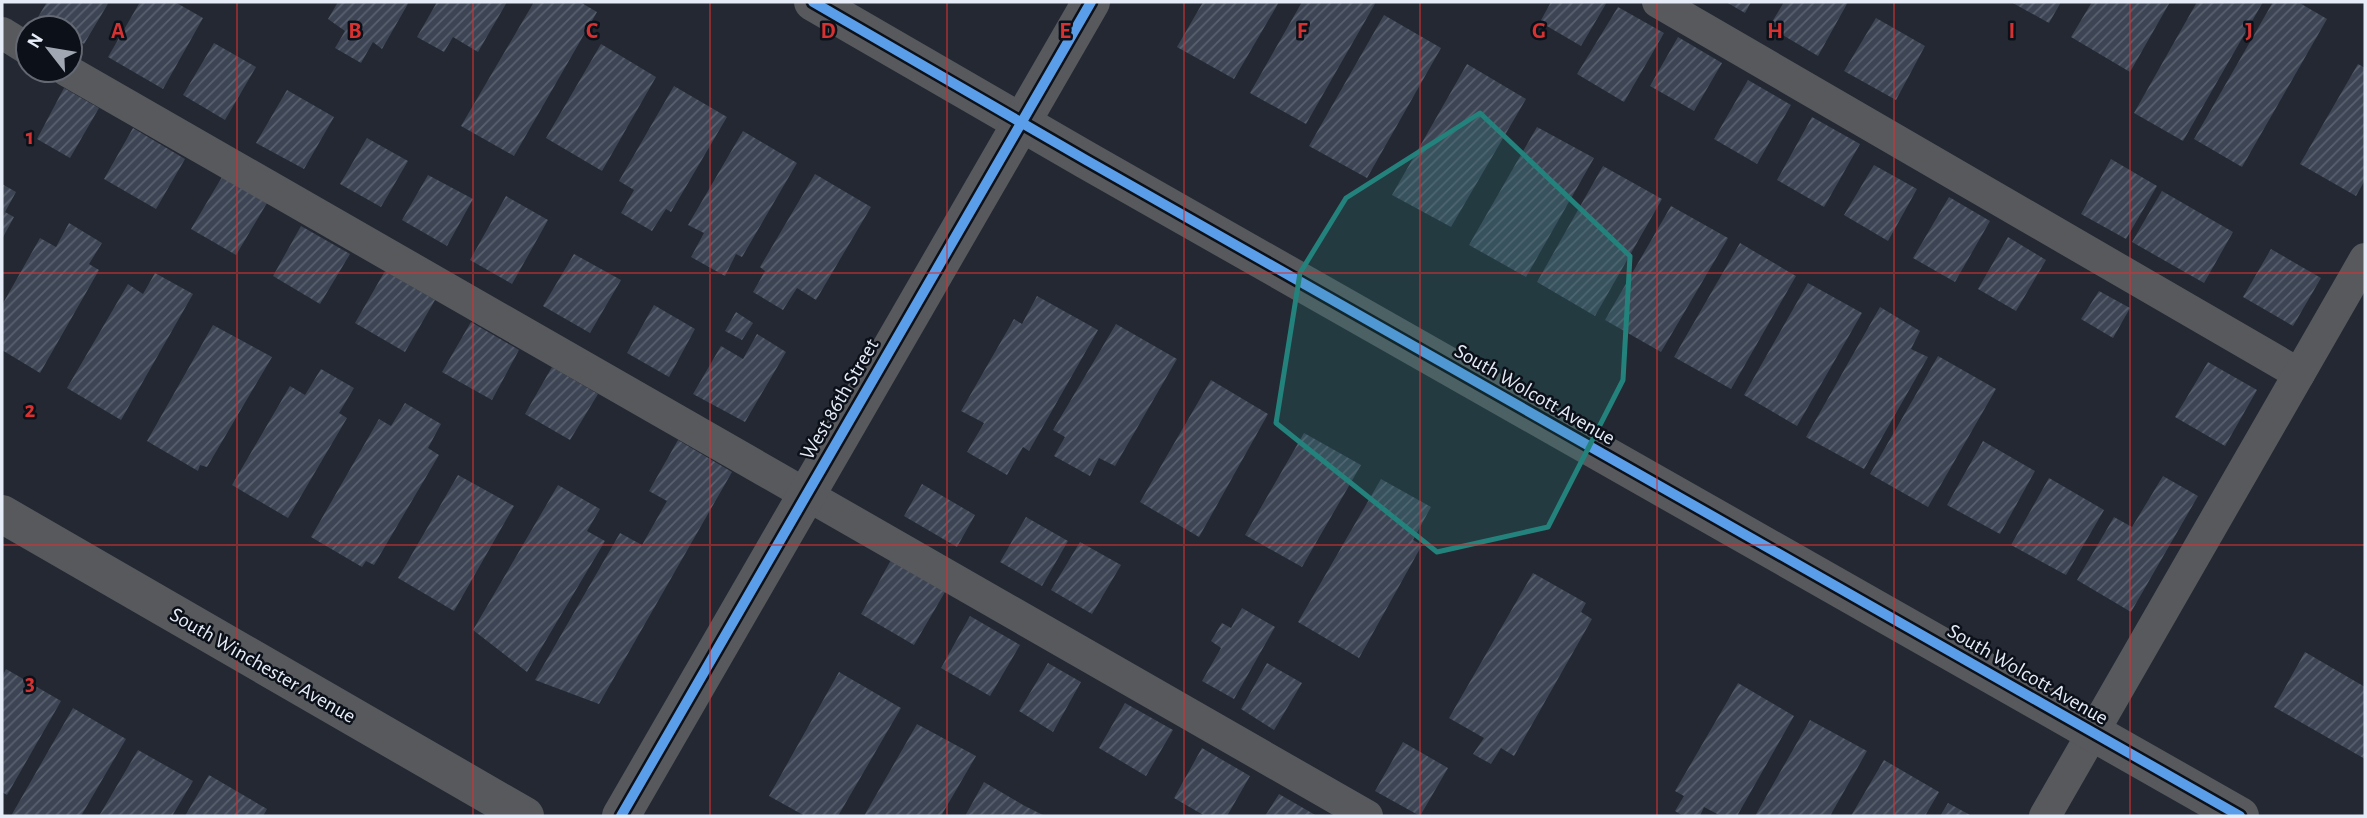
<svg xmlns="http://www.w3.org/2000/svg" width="2367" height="818" font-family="'Alegreya Sans',sans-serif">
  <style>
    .building { fill: url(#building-hatch) }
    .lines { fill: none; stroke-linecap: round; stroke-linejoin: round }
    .lane { stroke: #57595d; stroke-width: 32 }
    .street { stroke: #57595d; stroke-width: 38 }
    .cycleway-casing { stroke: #0c1018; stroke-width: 15 }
    .cycleway { stroke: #5a9eea; stroke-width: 10 }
    .marked { fill: #24827c; fill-opacity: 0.2; stroke: #24827c; stroke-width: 5; stroke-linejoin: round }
    .grid { fill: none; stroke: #d73232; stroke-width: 2; stroke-opacity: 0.55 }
    .labels { text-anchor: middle; stroke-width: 5; stroke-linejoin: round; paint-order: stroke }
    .street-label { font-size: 21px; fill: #e6edf9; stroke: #0c1018 }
    .grid-label { font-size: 23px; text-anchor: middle; font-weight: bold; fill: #d73232; stroke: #0c1018; stroke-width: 5; stroke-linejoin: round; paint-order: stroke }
  </style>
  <defs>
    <pattern id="building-hatch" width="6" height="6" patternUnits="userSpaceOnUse" patternTransform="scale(1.75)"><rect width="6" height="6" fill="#3d4555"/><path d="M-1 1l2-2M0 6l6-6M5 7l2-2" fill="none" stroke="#59606e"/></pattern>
  </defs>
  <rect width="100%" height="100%" fill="#232832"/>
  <!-- building -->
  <g class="building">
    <path d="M 47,2 L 109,2 L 84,44 L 70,36 L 70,28 L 56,28 L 38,17 Z"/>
    <path d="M 140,2 L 175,2 L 203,18 L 163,89 L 108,57 Z"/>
    <path d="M 338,2 L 409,2 L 382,49 L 373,42 L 361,63 L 335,48 L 345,31 L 328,19 Z"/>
    <path d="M 437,2 L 507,2 L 478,52 L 453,37 L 444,52 L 417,37 Z"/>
    <path d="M 534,2 L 580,2 L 597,12 L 514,156 L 461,126 Z"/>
    <path d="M 1203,2 L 1279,2 L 1234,79 L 1177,47 Z"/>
    <path d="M 1302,2 L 1376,2 L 1306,124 L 1250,93 Z"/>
    <path d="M 1551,2 L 1607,2 L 1581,46 L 1540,22 Z"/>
    <path d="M 1726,2 L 1751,2 L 1745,13 Z"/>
    <path d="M 1784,2 L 1848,2 L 1818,56 L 1769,27 Z"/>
    <path d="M 2011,2 L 2061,2 L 2049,23 Z"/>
    <path d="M 2092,2 L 2170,2 L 2130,72 L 2071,37 Z"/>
    <path d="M 2197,2 L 2263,2 L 2183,141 L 2134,113 Z"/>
    <path d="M 2273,2 L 2298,2 L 2327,19 L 2242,167 L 2194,139 Z"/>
    <path d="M 1618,7 L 1664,33 L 1624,102 L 1577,74 Z"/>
    <path d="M 1384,15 L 1441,48 L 1367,178 L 1309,146 Z"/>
    <path d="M 1876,18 L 1925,46 L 1896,100 L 1844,71 Z"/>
    <path d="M 1678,37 L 1722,63 L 1694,111 L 1650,86 Z"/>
    <path d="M 214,43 L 256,67 L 225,120 L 183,95 Z"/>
    <path d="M 601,44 L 656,77 L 602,171 L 546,138 Z"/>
    <path d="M 1467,64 L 1526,99 L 1451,227 L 1392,195 Z"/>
    <path d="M 2358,64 L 2365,68 L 2365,180 L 2356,196 L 2300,164 Z"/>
    <path d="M 1748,80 L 1791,105 L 1757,164 L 1714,139 Z"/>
    <path d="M 674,86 L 727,117 L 671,212 L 666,209 L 652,231 L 621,213 L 634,190 L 619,181 Z"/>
    <path d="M 64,88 L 99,108 L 70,158 L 37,139 Z"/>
    <path d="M 287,90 L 334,117 L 304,169 L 256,143 Z"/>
    <path d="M 1812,117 L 1860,144 L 1824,207 L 1777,180 Z"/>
    <path d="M 1537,127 L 1594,158 L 1526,277 L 1469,245 Z"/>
    <path d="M 133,128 L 185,159 L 156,209 L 104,179 Z"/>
    <path d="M 743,131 L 797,163 L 742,257 L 736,254 L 725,276 L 691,257 L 704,233 L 688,225 Z"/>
    <path d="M 367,138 L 408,161 L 381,207 L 340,184 Z"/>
    <path d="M 2111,159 L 2157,186 L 2126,239 L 2081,214 Z"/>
    <path d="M 1874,165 L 1917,189 L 1888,241 L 1844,215 Z"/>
    <path d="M 1603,166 L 1662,199 L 1595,316 L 1537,282 Z"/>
    <path d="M 815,174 L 871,207 L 816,300 L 797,288 L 783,310 L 753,292 L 765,271 L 760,267 Z"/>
    <path d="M 428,175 L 473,199 L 447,246 L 402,220 Z"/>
    <path d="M 222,177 L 267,203 L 236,255 L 191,229 Z"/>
    <path d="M 2,184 L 16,192 L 5,212 L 14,217 L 2,239 Z"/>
    <path d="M 2162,191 L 2233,232 L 2204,283 L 2132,242 Z"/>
    <path d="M 506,196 L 548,220 L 512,284 L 470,260 Z"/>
    <path d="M 1949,197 L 1990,221 L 1955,282 L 1913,258 Z"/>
    <path d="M 1671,206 L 1728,238 L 1661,352 L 1605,320 Z"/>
    <path d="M 69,223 L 102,243 L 89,264 L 99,270 L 40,373 L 2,350 L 2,305 L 40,238 L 56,247 Z"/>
    <path d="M 301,226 L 350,254 L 320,304 L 273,276 Z"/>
    <path d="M 2008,237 L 2046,260 L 2016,311 L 1978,289 Z"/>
    <path d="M 1740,243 L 1796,276 L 1731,389 L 1674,357 Z"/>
    <path d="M 2271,249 L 2321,278 L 2293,326 L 2243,297 Z"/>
    <path d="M 574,254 L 621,280 L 590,333 L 543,306 Z"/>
    <path d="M 385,271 L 435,300 L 405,352 L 355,323 Z"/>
    <path d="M 155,273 L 193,294 L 121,420 L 67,388 L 128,284 L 143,294 Z"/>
    <path d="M 1808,283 L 1862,313 L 1797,426 L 1744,395 Z"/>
    <path d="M 2099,291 L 2130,308 L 2113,338 L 2081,319 Z"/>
    <path d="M 1037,296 L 1098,330 L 1029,451 L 1023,447 L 1007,475 L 967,452 L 984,423 L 961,411 L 1014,319 L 1022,324 Z"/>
    <path d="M 654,305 L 695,329 L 669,377 L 627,353 Z"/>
    <path d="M 1880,307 L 1920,331 L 1911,349 L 1928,357 L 1864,469 L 1806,437 Z"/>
    <path d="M 736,312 L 753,323 L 742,340 L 725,331 Z"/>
    <path d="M 471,322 L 519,350 L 492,400 L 442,372 Z"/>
    <path d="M 1116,324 L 1177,359 L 1115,466 L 1099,458 L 1090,476 L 1054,456 L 1065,437 L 1053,430 Z"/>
    <path d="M 213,325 L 272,357 L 207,467 L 200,465 L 198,471 L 147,441 Z"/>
    <path d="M 757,334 L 786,352 L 745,422 L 693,394 L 721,346 L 743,359 Z"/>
    <path d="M 1938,356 L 1996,389 L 1928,507 L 1870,474 Z"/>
    <path d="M 2208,362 L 2257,390 L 2225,446 L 2175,417 Z"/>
    <path d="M 552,367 L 598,394 L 570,440 L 525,414 Z"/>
    <path d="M 321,369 L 354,388 L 339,413 L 347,418 L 288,518 L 232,485 L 290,386 L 305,395 Z"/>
    <path d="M 1211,380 L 1268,414 L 1199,537 L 1140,502 Z"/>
    <path d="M 405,403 L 441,424 L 428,448 L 439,455 L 374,565 L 366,561 L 362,567 L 311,537 L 379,419 L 391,426 Z"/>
    <path d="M 1304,433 L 1361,465 L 1302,567 L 1245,535 Z"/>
    <path d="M 678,440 L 732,472 L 599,704 L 535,680 L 620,533 L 642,545 L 667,501 L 649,491 Z"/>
    <path d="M 1983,441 L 2035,471 L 2000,534 L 1947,505 Z"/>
    <path d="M 458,475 L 514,506 L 454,611 L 398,578 Z"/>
    <path d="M 2163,476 L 2198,496 L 2131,612 L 2077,580 L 2114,517 L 2132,527 Z"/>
    <path d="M 2049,478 L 2104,510 L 2066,575 L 2011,545 Z"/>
    <path d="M 1381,479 L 1431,507 L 1413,540 L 1422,545 L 1359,658 L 1298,622 Z"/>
    <path d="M 922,484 L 975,515 L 957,547 L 904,516 Z"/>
    <path d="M 558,485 L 600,509 L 587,531 L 605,541 L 527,672 L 473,630 Z"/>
    <path d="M 1026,517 L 1068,541 L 1042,586 L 1000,562 Z"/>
    <path d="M 1080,542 L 1121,565 L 1092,614 L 1051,590 Z"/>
    <path d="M 891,560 L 945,592 L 914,645 L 861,614 Z"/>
    <path d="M 1533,573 L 1586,603 L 1581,612 L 1592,619 L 1514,756 L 1501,748 L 1491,764 L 1473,754 L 1484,738 L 1449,718 Z"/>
    <path d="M 1242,608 L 1275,627 L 1234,699 L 1202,681 L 1221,648 L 1211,641 L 1222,623 L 1231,628 Z"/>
    <path d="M 970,616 L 1020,645 L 990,696 L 941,668 Z"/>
    <path d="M 2305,652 L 2365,687 L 2365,759 L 2274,707 Z"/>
    <path d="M 1048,663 L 1081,682 L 1053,732 L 1019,711 Z"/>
    <path d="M 1267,663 L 1302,683 L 1274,730 L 1241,709 Z"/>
    <path d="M 6,669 L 61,701 L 7,795 L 2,792 L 2,677 Z"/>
    <path d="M 839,672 L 901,708 L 838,816 L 805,816 L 769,796 Z"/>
    <path d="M 1738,683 L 1794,716 L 1737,816 L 1721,816 L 1704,807 L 1700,816 L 1683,816 L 1675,811 L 1684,796 L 1675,791 Z"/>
    <path d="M 1125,703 L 1173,730 L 1146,776 L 1099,748 Z"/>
    <path d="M 73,708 L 126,739 L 81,816 L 11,816 Z"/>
    <path d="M 1810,720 L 1867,751 L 1830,816 L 1755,816 Z"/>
    <path d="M 917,724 L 976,756 L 941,816 L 864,816 Z"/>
    <path d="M 1403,742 L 1448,768 L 1420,816 L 1375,791 Z"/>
    <path d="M 1202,748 L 1250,776 L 1227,816 L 1205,816 L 1174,798 Z"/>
    <path d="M 138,750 L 193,781 L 172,816 L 99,816 Z"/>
    <path d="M 1884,760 L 1939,792 L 1925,816 L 1851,816 Z"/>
    <path d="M 209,775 L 267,809 L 263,816 L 185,816 Z"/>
    <path d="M 984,782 L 1023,805 L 1045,816 L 965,816 Z"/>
    <path d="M 1279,794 L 1317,816 L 1265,816 Z"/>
    <path d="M 1948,803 L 1972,816 L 1940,816 Z"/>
  </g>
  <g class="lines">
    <!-- lane -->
    <g class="lane">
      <path d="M 1658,2 L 2299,374"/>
      <path d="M 2,33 L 28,49"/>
      <path d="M 66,70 L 1367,816"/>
      <path d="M 2045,816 L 2365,259"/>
    </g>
    <!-- street -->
    <g class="street">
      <path d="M 813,2 L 1086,160 L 2240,816"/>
      <path d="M 2,514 L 525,816"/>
      <path d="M 621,816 L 1091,2"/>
    </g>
    <defs>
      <g id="cycleway">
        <path d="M 813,2 L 1086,160 L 2240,816"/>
        <path d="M 621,816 L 1091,2"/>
      </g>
    </defs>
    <!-- cycleway casing -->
    <use href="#cycleway" class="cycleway-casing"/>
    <!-- cycleway -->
    <use href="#cycleway" class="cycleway"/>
  </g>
  <!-- marked area -->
  <path class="marked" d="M 1480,113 L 1630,256 L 1623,380 L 1548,527 L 1437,552 L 1276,423 L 1300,273 L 1346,198 Z"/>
  <!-- grid -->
  <path class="grid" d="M 237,2 L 237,816M 473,2 L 473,816M 710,2 L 710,816M 947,2 L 947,816M 1184,2 L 1184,816M 1420,2 L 1420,816M 1657,2 L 1657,816M 1894,2 L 1894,816M 2130,2 L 2130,816M 2,273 L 2365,273M 2,545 L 2365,545"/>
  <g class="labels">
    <!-- street labels -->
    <g class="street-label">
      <text transform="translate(1535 394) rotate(30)" y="7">South Wolcott Avenue</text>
      <text transform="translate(839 399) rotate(-60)" y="7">West 86th Street</text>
      <text transform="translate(263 665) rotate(30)" y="7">South Winchester Avenue</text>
      <text transform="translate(2028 674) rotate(30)" y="7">South Wolcott Avenue</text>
    </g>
  </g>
  <g class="grid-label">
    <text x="118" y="38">A</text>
    <text x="355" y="38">B</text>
    <text x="592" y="38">C</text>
    <text x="828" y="38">D</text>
    <text x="1065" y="38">E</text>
    <text x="1302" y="38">F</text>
    <text x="1539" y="38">G</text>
    <text x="1775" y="38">H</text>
    <text x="2012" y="38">I</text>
    <text x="2249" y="38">J</text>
    <text x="30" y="144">1</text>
    <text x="30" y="417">2</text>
    <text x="30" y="690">3</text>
  </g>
  <!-- border -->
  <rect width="2367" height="818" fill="none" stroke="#e6edf9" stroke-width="7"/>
  <!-- north arrow -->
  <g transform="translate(49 49) rotate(301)"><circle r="33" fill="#0c1018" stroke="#636872" stroke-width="2"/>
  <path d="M0-5L12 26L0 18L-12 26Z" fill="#a2a8b3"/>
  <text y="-10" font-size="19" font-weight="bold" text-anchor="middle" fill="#e6edf9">N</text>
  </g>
</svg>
